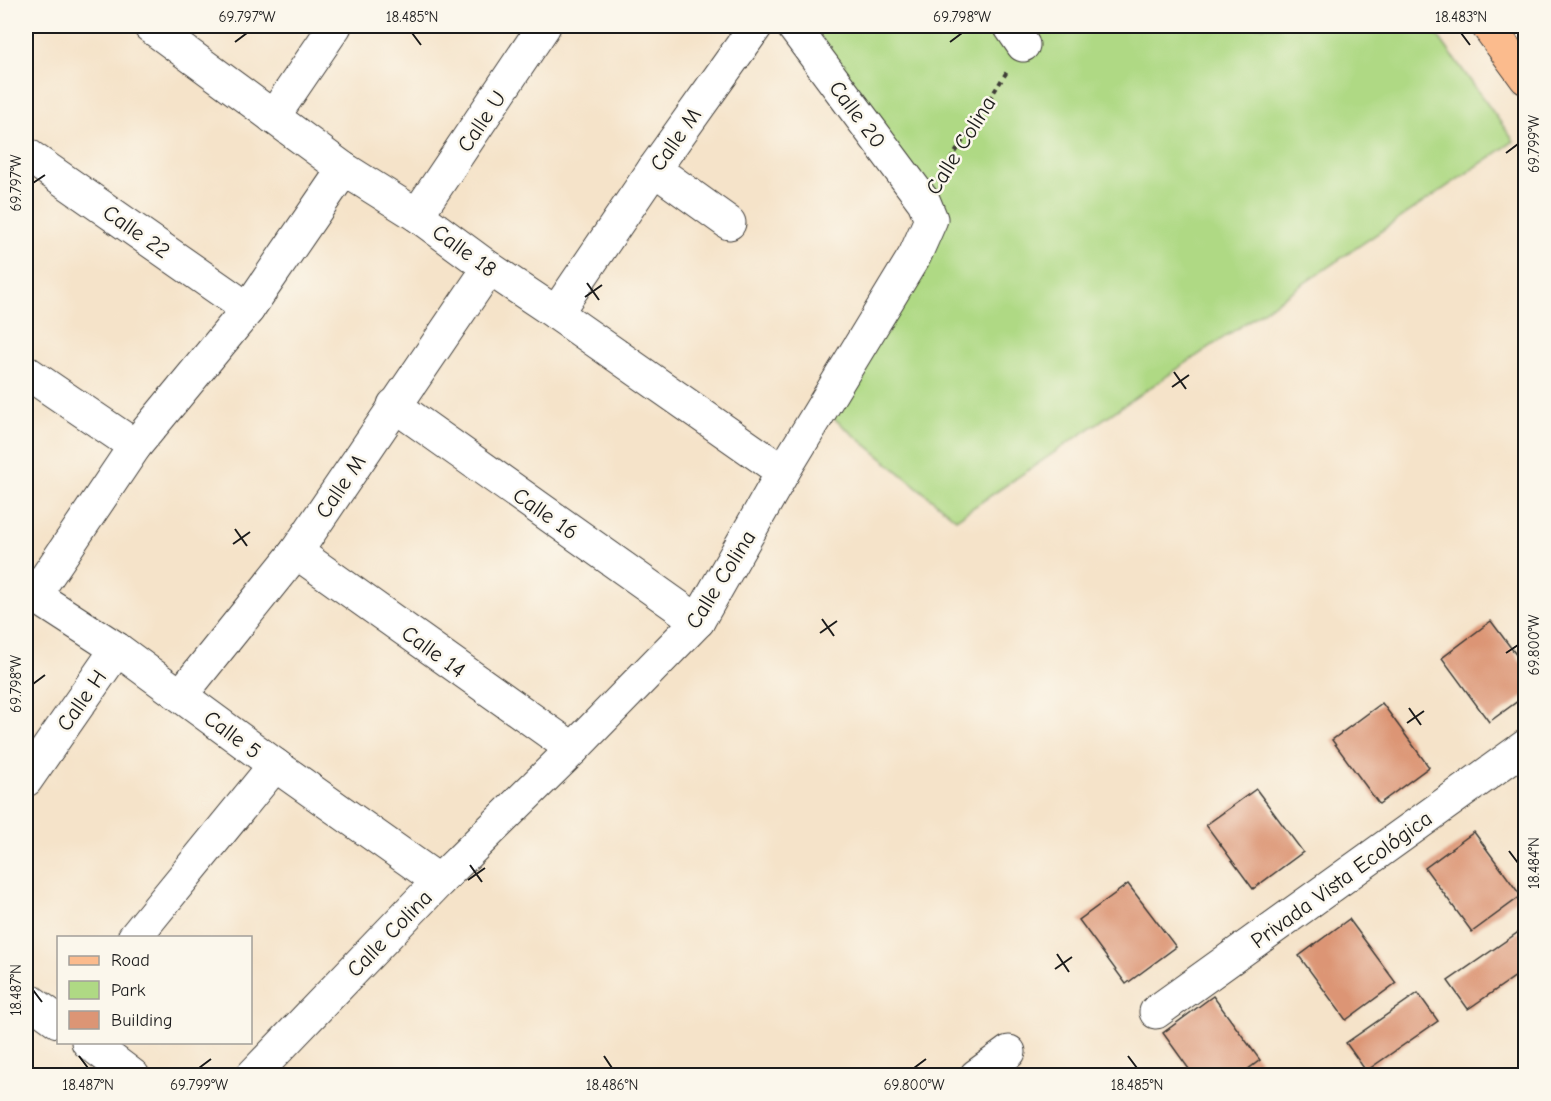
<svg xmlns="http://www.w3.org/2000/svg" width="1551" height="1101" font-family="'Comic Neue',sans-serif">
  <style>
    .green { fill: #afd984; stroke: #667a50; stroke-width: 1.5 }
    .building { fill: #dc9575 }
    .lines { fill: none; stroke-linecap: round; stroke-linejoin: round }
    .minor-casing { stroke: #3d3a36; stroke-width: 35 }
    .major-casing { stroke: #3d3a36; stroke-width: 35 }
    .path { stroke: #3d3a36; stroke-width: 4; stroke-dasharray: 4.5 4.5; stroke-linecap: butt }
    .minor { stroke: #fff; stroke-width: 33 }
    .major { stroke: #fbbb8d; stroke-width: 33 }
    .ticks { fill: none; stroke: #1c1c1c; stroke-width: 2 }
    .labels { text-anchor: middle; stroke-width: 5; stroke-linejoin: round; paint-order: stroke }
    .street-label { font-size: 22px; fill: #1c1c1c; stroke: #fbf7ec }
    .neatline { fill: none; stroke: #1c1c1c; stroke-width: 2 }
    .ticks-label { font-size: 15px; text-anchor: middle; fill: #1c1c1c }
  </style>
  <rect width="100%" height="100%" fill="#fbf7ec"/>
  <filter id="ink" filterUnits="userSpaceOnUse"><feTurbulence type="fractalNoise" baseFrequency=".0167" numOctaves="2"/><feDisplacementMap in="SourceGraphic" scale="12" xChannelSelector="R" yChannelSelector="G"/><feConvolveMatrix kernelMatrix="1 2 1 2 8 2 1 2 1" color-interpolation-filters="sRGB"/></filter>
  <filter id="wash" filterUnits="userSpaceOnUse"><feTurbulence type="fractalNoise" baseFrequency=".008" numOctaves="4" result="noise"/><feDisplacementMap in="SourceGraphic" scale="24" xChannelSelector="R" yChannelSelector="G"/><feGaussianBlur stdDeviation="1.35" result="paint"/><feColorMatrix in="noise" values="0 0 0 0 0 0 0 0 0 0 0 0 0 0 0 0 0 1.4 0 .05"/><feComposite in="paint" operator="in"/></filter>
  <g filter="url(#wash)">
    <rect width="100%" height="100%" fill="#f5e3c9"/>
    <!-- green -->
    <path class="green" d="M 806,26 L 1431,26 L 1514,141 L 956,519 L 831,416 L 934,239 Z"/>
    <g id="blocks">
      <!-- building -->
      <g class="building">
        <path d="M 1491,621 L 1526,668 L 1526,695 L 1489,722 L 1442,658 Z"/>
        <path d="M 1382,703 L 1429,767 L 1379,804 L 1332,740 Z"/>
        <path d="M 1256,789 L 1303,852 L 1253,889 L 1206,825 Z"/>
        <path d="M 1474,832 L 1521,896 L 1472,932 L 1425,868 Z"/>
        <path d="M 1128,884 L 1176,947 L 1126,984 L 1079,920 Z"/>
        <path d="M 1349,919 L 1396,983 L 1346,1020 L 1299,956 Z"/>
        <path d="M 1520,931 L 1526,938 L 1526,969 L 1468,1009 L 1448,981 Z"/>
        <path d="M 1418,993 L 1438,1021 L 1366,1071 L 1346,1043 Z"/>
        <path d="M 1213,996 L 1260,1060 L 1239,1076 L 1194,1076 L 1163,1033 Z"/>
      </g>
    </g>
  </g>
  <g filter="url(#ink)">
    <use href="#blocks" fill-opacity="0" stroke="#3d3a36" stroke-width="1.5"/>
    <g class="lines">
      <defs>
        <g id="minor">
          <path d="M 150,26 L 344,169 L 417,215 L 489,268 L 556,313 L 783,472"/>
          <path d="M 1010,26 L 1023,45"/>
          <path d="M 273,117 L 335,26"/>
          <path d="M 26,154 L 248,309"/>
          <path d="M 654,169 L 729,223"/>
          <path d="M 417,215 L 544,26"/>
          <path d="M 556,313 L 654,169 L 756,26"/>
          <path d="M 26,372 L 135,446"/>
          <path d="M 394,405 L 698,621"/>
          <path d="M 296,552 L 573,749"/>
          <path d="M 26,590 L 117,649 L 275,765 L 439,881"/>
          <path d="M 34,596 L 135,446 L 248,309 L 344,169"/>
          <path d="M 181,695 L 296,552 L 489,268"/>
          <path d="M 26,780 L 117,649"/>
          <path d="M 134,938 L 275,765"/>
          <path d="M 26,998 L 58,1021"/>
          <path d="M 1156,1012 L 1526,746"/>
          <path d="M 88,1042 L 133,1076"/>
          <path d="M 252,1076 L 439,881 L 573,749 L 698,621 L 783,472 L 915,255 L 931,219 L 924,202 L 793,26"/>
          <path d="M 976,1076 L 1009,1052"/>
        </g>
        <path id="major" d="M 1488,26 L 1526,78"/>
      </defs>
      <!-- minor casing -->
      <use href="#minor" class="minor-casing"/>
      <!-- major casing -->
      <use href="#major" class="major-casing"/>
      <!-- path -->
      <path class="path" d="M 941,175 L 1008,70"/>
      <!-- minor -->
      <use href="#minor" class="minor"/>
      <!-- major -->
      <use href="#major" class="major"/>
    </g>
  </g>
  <!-- ticks -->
  <path class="ticks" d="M 412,33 L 421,45M 1461,33 L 1470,45M 235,42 L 247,33M 950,42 L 962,33M 1506,153 L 1518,144M 33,183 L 45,175M 587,283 L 599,300M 585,297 L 602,285M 1174,372 L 1186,389M 1172,387 L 1189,375M 235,529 L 247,546M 233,544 L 250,532M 822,619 L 834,636M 820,633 L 837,621M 1506,653 L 1518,645M 33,684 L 45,675M 1409,708 L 1421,725M 1407,723 L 1424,711M 1509,851 L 1518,863M 470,865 L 482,882M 468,880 L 485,868M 1057,954 L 1069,972M 1055,969 L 1072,957M 33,990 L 42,1002M 79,1056 L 88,1068M 604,1056 L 612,1068M 1128,1056 L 1137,1068M 199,1068 L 211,1059M 914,1068 L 926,1059"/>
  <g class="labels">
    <!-- street labels -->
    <g class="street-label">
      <text transform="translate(858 114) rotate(53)" y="8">Calle 20</text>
      <text transform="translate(481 121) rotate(-56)" y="8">Calle U</text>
      <text transform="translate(675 139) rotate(-55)" y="8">Calle M</text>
      <text transform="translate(960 145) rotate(-58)" y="8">Calle Colina</text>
      <text transform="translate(137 231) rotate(35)" y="8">Calle 22</text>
      <text transform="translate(465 250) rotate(36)" y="8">Calle 18</text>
      <text transform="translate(340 486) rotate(-56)" y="8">Calle M</text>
      <text transform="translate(546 513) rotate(35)" y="8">Calle 16</text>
      <text transform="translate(720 579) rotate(-58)" y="8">Calle Colina</text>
      <text transform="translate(434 651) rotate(36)" y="8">Calle 14</text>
      <text transform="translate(81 700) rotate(-55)" y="8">Calle H</text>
      <text transform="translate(233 734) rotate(37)" y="8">Calle 5</text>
      <text transform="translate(1341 879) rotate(-36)" y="8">Privada Vista Ecológica</text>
      <text transform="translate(389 933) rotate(-46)" y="8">Calle Colina</text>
    </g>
  </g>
  <!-- margin -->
  <rect width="1551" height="1101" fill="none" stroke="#fbf7ec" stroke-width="66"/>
  <!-- legend -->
  <rect x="57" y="936" width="195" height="108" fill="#fbf7ec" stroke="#a29f99" stroke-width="1.5"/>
  <rect x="69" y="956" width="30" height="9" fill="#fbbb8d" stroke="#a29f99" stroke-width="1.5"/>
  <text x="111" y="966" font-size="18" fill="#1c1c1c">Road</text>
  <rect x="69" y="981" width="30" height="18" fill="#afd984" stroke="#a29f99" stroke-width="1.5"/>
  <text x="111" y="996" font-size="18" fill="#1c1c1c">Park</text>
  <rect x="69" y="1011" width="30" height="18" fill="#dc9575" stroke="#a29f99" stroke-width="1.5"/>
  <text x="111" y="1026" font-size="18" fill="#1c1c1c">Building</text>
  <rect x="33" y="33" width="1485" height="1035" class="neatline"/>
  <g class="ticks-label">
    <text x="247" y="22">69.797°W</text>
    <text x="412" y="22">18.485°N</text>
    <text x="962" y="22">69.798°W</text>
    <text x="1461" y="22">18.483°N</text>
    <text transform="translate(1534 144) rotate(-90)" y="5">69.799°W</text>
    <text transform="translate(16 183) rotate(-90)" y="5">69.797°W</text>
    <text transform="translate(1534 645) rotate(-90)" y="5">69.800°W</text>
    <text transform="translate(16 684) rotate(-90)" y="5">69.798°W</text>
    <text transform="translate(1534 863) rotate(-90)" y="5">18.484°N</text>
    <text transform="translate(16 990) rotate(-90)" y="5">18.487°N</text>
    <text x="88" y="1090">18.487°N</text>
    <text x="199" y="1090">69.799°W</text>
    <text x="612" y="1090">18.486°N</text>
    <text x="914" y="1090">69.800°W</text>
    <text x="1137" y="1090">18.485°N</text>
  </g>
</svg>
